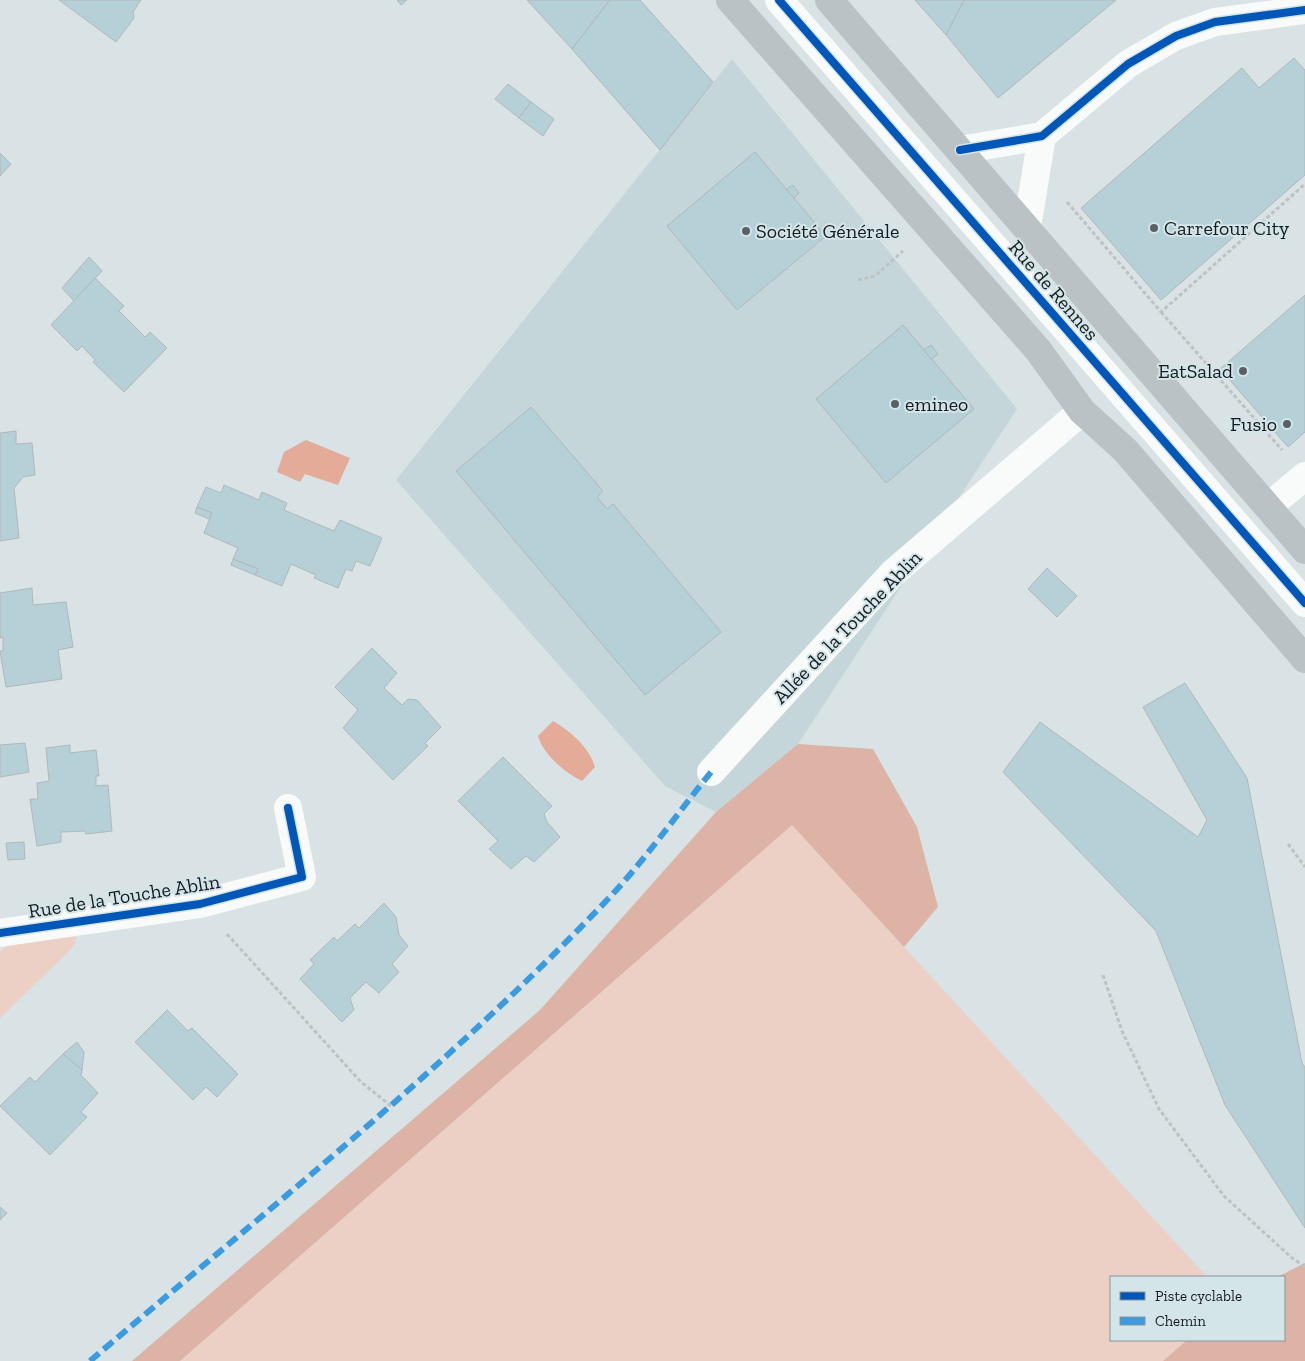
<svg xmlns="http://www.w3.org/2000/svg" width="1305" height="1361" font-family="'Zilla Slab',serif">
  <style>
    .built { fill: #c5d6db }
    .green { fill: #eccfc5 }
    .forest { fill: #ddb3a5 }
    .water { fill: #e4ab99 }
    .building { fill: #b6d0d8; stroke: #b0b8ba }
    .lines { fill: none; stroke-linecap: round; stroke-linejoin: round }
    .path { stroke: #bfc2c3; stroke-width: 3; stroke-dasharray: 4 2.5; stroke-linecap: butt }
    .minor { stroke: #f9fbfb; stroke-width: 28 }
    .major { stroke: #bac2c5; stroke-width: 28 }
    .quiet { stroke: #3b9be0; stroke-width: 6; stroke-dasharray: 12 6; stroke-linecap: butt }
    .cycleway-casing { stroke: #d4e5ea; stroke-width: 11 }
    .cycleway { stroke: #0057b8; stroke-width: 8 }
    .poi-dot { fill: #5a6164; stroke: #d4e5ea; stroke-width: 2 }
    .labels { text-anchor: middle; stroke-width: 4; stroke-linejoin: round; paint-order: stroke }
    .poi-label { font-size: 20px; fill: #161c1e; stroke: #d4e5ea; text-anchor: start }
    .street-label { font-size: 20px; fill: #161c1e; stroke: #d4e5ea }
  </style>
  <rect width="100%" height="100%" fill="#d9e2e5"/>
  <!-- built -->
  <path class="built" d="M 732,59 L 1017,409 L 798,744 L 716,812 L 665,786 L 396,480 Z"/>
  <!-- green -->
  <g class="green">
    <path d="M 792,825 L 1207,1277 L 1111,1277 L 1111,1340 L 1187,1340 L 1163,1361 L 180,1361 Z"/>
    <path d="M 75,929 L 76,941 L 72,948 L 0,1018 L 0,952 L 15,939 Z"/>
  </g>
  <!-- forest -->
  <g class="forest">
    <path d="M 798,744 L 873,749 L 917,827 L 938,907 L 904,947 L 792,825 L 180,1361 L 132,1361 L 540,1010 L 716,812 Z"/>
    <path d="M 1305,1263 L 1305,1361 L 1163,1361 L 1187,1340 L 1284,1340 L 1284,1277 L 1277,1277 Z"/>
  </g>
  <!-- water -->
  <g class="water">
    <path d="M 306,440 L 350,458 L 338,485 L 305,474 L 300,482 L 277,472 L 284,452 Z"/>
    <path d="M 553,721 C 570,731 589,747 595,767 L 582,781 C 565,773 543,754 538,736 Z"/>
  </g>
  <!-- building -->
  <g class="building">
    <path d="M 59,0 L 141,0 L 133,12 L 134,18 L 116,42 Z"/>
    <path d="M 397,0 L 407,0 L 401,5 Z"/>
    <path d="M 527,0 L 610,0 L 572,49 Z"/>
    <path d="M 610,0 L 640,0 L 713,82 L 660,150 L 572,49 Z"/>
    <path d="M 915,0 L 964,0 L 946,35 Z"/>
    <path d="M 964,0 L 1116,0 L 998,98 L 946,35 Z"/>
    <path d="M 1294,58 L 1305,70 L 1305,175 L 1161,300 L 1081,208 L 1242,68 L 1259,88 Z"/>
    <path d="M 508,84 L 531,102 L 519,118 L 495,99 Z"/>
    <path d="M 531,102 L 554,119 L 543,136 L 519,118 Z"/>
    <path d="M 755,152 L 826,236 L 737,310 L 667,226 Z"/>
    <path d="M 0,153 L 11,164 L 0,176 Z"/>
    <path d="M 793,185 L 799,193 L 794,198 L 786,190 Z"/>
    <path d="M 89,257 L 102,271 L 74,301 L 62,288 Z"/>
    <path d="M 95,278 L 124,306 L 119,311 L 145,337 L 150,332 L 167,348 L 124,392 L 93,362 L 95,360 L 82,346 L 77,351 L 51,325 Z"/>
    <path d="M 1305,295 L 1305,432 L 1288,447 L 1220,369 Z"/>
    <path d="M 903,325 L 974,409 L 886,483 L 816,399 Z"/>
    <path d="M 931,345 L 938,354 L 931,359 L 924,350 Z"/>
    <path d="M 531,407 L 603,491 L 597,497 L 607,509 L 613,504 L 721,632 L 645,695 L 456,471 Z"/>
    <path d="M 16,431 L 16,444 L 32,443 L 35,475 L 23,477 L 14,488 L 19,538 L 0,541 L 0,433 Z"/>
    <path d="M 224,485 L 259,500 L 262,492 L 287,503 L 284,510 L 334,531 L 340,520 L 382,538 L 370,566 L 356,561 L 352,571 L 346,569 L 338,588 L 314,578 L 316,575 L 291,564 L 282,586 L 255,575 L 258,569 L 233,559 L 238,548 L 204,533 L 212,513 L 197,507 L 206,487 L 221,493 Z"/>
    <path d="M 197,507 L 212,513 L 209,519 L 195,513 Z"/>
    <path d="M 233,559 L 258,569 L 255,575 L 231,565 Z"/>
    <path d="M 1047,568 L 1077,596 L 1057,617 L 1028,589 Z"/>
    <path d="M 32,588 L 33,605 L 66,602 L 73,647 L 58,650 L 62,679 L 6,687 L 0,651 L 3,651 L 3,637 L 0,638 L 0,593 Z"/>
    <path d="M 372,648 L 397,673 L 384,688 L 402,705 L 408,699 L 417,700 L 441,727 L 425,743 L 428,746 L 393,780 L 343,728 L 358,710 L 335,687 Z"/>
    <path d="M 1185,683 L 1247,778 L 1302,1063 L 1305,1067 L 1305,1228 L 1225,1105 L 1156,931 L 1003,772 L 1040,722 L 1198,837 L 1207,820 L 1143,707 Z"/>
    <path d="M 25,743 L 29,772 L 0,777 L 0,745 Z"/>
    <path d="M 70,745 L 70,753 L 96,750 L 99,776 L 96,776 L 96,786 L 108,785 L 112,831 L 86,834 L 85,831 L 61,832 L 61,842 L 37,846 L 30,799 L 38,799 L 37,783 L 49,781 L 46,748 Z"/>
    <path d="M 503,757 L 552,806 L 544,814 L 547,822 L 560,837 L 534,862 L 526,856 L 511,869 L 489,849 L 498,841 L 458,801 Z"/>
    <path d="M 24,842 L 25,859 L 8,860 L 6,843 Z"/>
    <path d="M 384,903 L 396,917 L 399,935 L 408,946 L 392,964 L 399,972 L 379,993 L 366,982 L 350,998 L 354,1010 L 342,1022 L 300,979 L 314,964 L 310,960 L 334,937 L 337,941 L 355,924 L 359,928 Z"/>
    <path d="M 167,1010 L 188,1031 L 192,1028 L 238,1074 L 217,1097 L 206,1087 L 193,1100 L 135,1042 Z"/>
    <path d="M 77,1042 L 84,1052 L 82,1070 L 63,1054 Z"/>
    <path d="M 63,1054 L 82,1070 L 81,1075 L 98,1093 L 81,1112 L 87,1117 L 50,1155 L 0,1106 L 30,1077 L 35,1082 Z"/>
    <path d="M 0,1207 L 7,1213 L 0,1220 Z"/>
  </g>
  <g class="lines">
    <!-- path -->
    <g class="path">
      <path d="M 1067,202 L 1161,312 L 1305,184"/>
      <path d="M 858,280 L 875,276 L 903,251"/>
      <path d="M 1161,312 L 1282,450"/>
      <path d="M 1288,844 L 1305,867"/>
      <path d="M 227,934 L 361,1082 L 391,1106"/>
      <path d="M 1103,975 L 1122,1031 L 1159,1109 L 1224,1196 L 1292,1258 L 1305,1267"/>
    </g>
    <!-- minor -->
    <g class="minor">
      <path d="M 779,0 L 1305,603"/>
      <path d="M 960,150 L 1042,136 L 1128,64 L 1176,36 L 1215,22 L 1305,10"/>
      <path d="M 1027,227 L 1042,136"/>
      <path d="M 1268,507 L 1305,476"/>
      <path d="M 711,772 L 893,573 L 1082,411"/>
      <path d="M 0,933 L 200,904 L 302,877 L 288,808"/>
    </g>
    <!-- major -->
    <g class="major">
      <path d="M 730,0 L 1038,350 L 1082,411 L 1125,450 L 1305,659"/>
      <path d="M 829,0 L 1305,550"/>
    </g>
    <!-- quiet -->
    <path class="quiet" d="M 90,1361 C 266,1211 448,1067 608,899 C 645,860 677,814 711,772"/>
    <defs>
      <g id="cycleway">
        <path d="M 779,0 L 1305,603"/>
        <path d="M 960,150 L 1042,136 L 1128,64 L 1176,36 L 1215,22 L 1305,10"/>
        <path d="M 0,933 L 200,904 L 302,877 L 288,808"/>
      </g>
    </defs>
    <!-- cycleway casing -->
    <use href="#cycleway" class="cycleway-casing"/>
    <!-- cycleway -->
    <use href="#cycleway" class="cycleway"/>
  </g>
  <!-- markers -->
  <g class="poi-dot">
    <circle cx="1154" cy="228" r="5"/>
    <circle cx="746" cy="231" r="5"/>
    <circle cx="1243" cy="371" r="5"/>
    <circle cx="895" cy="404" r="5"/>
    <circle cx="1287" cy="424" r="5"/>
  </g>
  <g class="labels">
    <!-- poi labels -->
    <g class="poi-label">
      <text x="1164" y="235">Carrefour City</text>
      <text x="756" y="238">Société Générale</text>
      <text x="1233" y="378" text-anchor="end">EatSalad</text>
      <text x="905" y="411">emineo</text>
      <text x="1277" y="431" text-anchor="end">Fusio</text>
    </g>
    <!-- street labels -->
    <g class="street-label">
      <text transform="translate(1054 290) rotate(49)" y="7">Rue de Rennes</text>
      <text transform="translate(847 627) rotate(-46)" y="7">Allée de la Touche Ablin</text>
      <text transform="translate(124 896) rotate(-9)" y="7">Rue de la Touche Ablin</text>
    </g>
  </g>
  <!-- legend -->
  <rect x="1110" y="1276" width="175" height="65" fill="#d4e5ea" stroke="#889598"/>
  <rect x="1120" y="1292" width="25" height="8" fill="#0057b8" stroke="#889598"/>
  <text x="1155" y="1301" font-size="15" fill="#161c1e">Piste cyclable</text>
  <rect x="1120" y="1317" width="25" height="8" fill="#3b9be0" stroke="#889598"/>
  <text x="1155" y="1326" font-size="15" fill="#161c1e">Chemin</text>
</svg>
